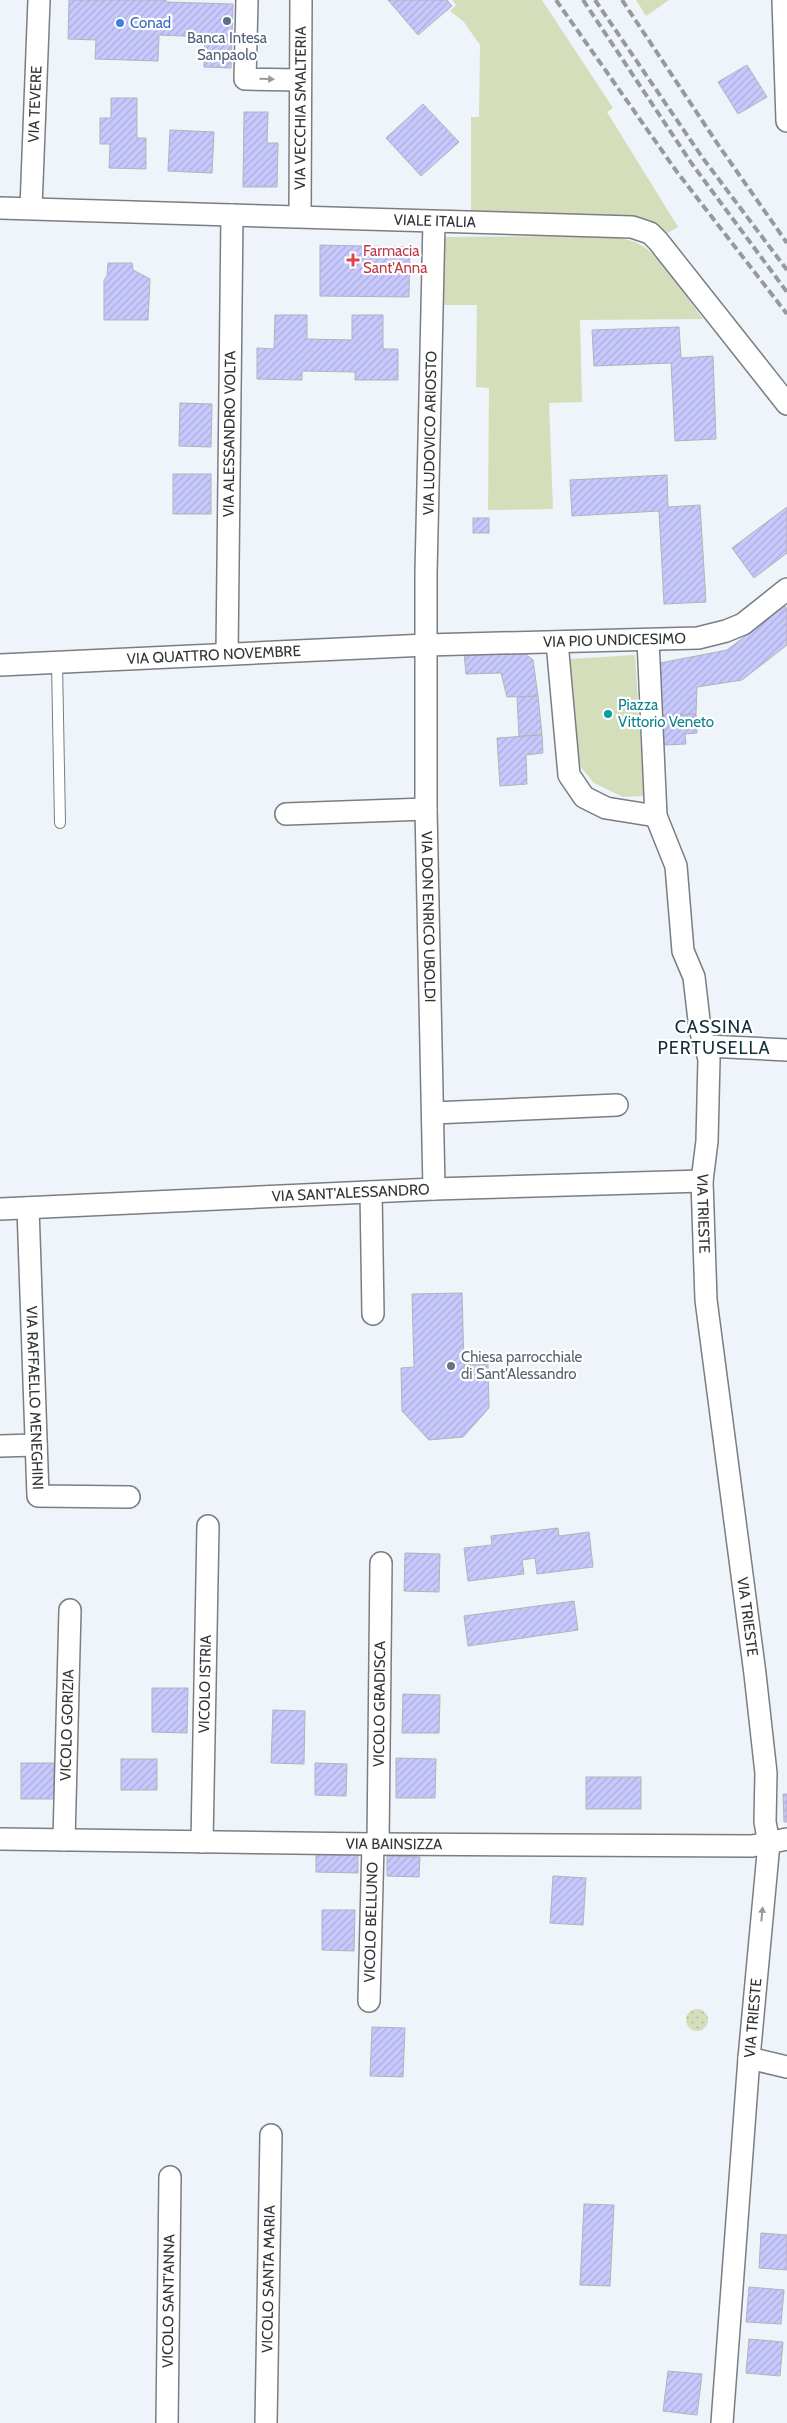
<svg xmlns="http://www.w3.org/2000/svg" width="787" height="2423" font-family="Cabin,sans-serif">
  <style>
    .grass { fill: url(#grass-dots) }
    .green { fill: #d5deba }
    .building { fill: url(#building-hatch); stroke: #b3b3b9 }
    .lines { fill: none; stroke-linecap: round; stroke-linejoin: round }
    .lane-casing { stroke: #797e83; stroke-width: 12 }
    .street-casing { stroke: #797e83; stroke-width: 24 }
    .lane { stroke: #fff; stroke-width: 10 }
    .street { stroke: #fff; stroke-width: 21 }
    .rail { stroke: #969a9e; stroke-width: 4; stroke-dasharray: 8 4; stroke-linecap: butt }
    .oneway { fill: #989a9a }
    .service-dot { fill: #5c6f8a; stroke: #fff; stroke-width: 2 }
    .shop-dot { fill: #3f7fe0; stroke: #fff; stroke-width: 2 }
    .health-dot { fill: #e0444e; stroke: #fff; stroke-width: 2 }
    .culture-dot { fill: #0f9aa8; stroke: #fff; stroke-width: 2 }
    .worship-dot { fill: #6b7280; stroke: #fff; stroke-width: 2 }
    .labels { text-anchor: middle; stroke-width: 4.5; stroke-linejoin: round; paint-order: stroke }
    .shop-label { font-size: 15px; fill: #366cbe; stroke: #fff; text-anchor: start }
    .service-label { font-size: 15px; fill: #4e5e75; stroke: #fff }
    .street-label { font-size: 15px; fill: #323436; stroke: #fff }
    .health-label { font-size: 15px; fill: #be3a42; stroke: #fff; text-anchor: start }
    .culture-label { font-size: 15px; fill: #0d838f; stroke: #fff; text-anchor: start }
    .worship-label { font-size: 15px; fill: #5b616d; stroke: #fff; text-anchor: start }
    .quarter-label { font-size: 18px; letter-spacing: 1px; fill: #122f3a; stroke: #fff }
  </style>
  <defs>
    <pattern id="grass-dots" width="8" height="8" patternUnits="userSpaceOnUse" patternTransform="scale(1.25)"><rect width="8" height="8" fill="#d5deba"/><path d="M2 2h.1M6 6h.1" fill="none" stroke="#b7bfa0" stroke-width="1.8" stroke-linecap="round"/></pattern>
    <pattern id="building-hatch" width="6" height="6" patternUnits="userSpaceOnUse" patternTransform="scale(1.25)"><rect width="6" height="6" fill="#c7c8fc"/><path d="M-1 1l2-2M0 6l6-6M5 7l2-2" fill="none" stroke="#abacd9"/></pattern>
  </defs>
  <rect width="100%" height="100%" fill="#eef4f9"/>
  <!-- grass -->
  <circle class="grass" cx="697" cy="2020" r="11"/>
  <!-- green -->
  <g class="green">
    <path d="M 452,0 L 542,0 L 613,108 L 607,112 L 678,227 L 662,236 L 471,214 L 471,117 L 479,117 L 480,45 L 464,22 L 450,11 L 456,5 Z"/>
    <path d="M 636,0 L 669,0 L 646,16 Z"/>
    <path d="M 602,236 C 617,238 631,238 644,247 C 663,260 688,299 703,319 L 580,320 L 582,402 L 549,403 L 553,509 L 488,510 L 489,388 L 476,387 L 477,305 L 443,305 L 441,237 Z"/>
    <path d="M 635,655 L 644,796 L 623,797 L 594,783 L 575,760 L 569,659 Z"/>
  </g>
  <!-- building -->
  <g class="building">
    <path d="M 69,0 L 166,0 L 166,2 L 233,4 L 231,68 L 204,67 L 205,37 L 159,35 L 158,61 L 95,59 L 96,40 L 68,39 Z"/>
    <path d="M 388,0 L 447,0 L 452,6 L 418,35 Z"/>
    <path d="M 747,65 L 767,97 L 738,114 L 718,82 Z"/>
    <path d="M 111,98 L 137,98 L 137,138 L 146,138 L 146,169 L 109,168 L 110,144 L 100,144 L 100,118 L 111,118 Z"/>
    <path d="M 423,104 L 459,142 L 421,176 L 386,138 Z"/>
    <path d="M 244,112 L 268,112 L 267,143 L 278,143 L 277,187 L 243,187 Z"/>
    <path d="M 170,130 L 214,132 L 212,173 L 168,171 Z"/>
    <path d="M 320,245 L 410,247 L 409,297 L 320,296 Z"/>
    <path d="M 108,263 L 132,263 L 133,270 L 150,279 L 148,320 L 104,320 L 104,280 L 107,276 Z"/>
    <path d="M 275,315 L 307,315 L 307,339 L 352,340 L 352,315 L 383,315 L 383,349 L 398,349 L 398,380 L 355,380 L 355,372 L 302,371 L 302,380 L 257,379 L 257,348 L 274,349 Z"/>
    <path d="M 679,327 L 681,358 L 713,356 L 716,439 L 675,441 L 671,363 L 594,366 L 592,330 Z"/>
    <path d="M 180,403 L 212,404 L 211,447 L 179,446 Z"/>
    <rect x="173" y="474" width="38" height="40"/>
    <path d="M 667,475 L 668,507 L 700,505 L 706,602 L 664,604 L 659,511 L 572,516 L 570,480 Z"/>
    <path d="M 787,507 L 787,553 L 754,578 L 732,548 Z"/>
    <rect x="473" y="518" width="16" height="15"/>
    <path d="M 785,606 L 787,609 L 787,645 L 742,680 L 697,687 L 696,714 L 662,716 L 660,663 L 727,650 Z"/>
    <path d="M 518,648 L 533,660 L 538,696 L 507,697 L 501,673 L 466,674 L 464,653 Z"/>
    <path d="M 538,696 L 542,735 L 519,736 L 517,697 Z"/>
    <path d="M 696,714 L 697,733 L 685,734 L 686,744 L 664,745 L 662,716 Z"/>
    <path d="M 542,735 L 543,753 L 526,755 L 527,784 L 500,786 L 497,738 Z"/>
    <path d="M 462,1293 L 464,1365 L 488,1364 L 489,1408 L 463,1437 L 429,1440 L 402,1411 L 401,1368 L 414,1367 L 412,1294 Z"/>
    <path d="M 558,1528 L 559,1536 L 589,1532 L 593,1567 L 537,1574 L 535,1558 L 522,1560 L 524,1574 L 468,1581 L 464,1548 L 492,1545 L 491,1536 Z"/>
    <path d="M 405,1553 L 440,1554 L 439,1592 L 404,1591 Z"/>
    <path d="M 574,1601 L 578,1630 L 468,1646 L 464,1616 Z"/>
    <path d="M 152,1688 L 188,1688 L 187,1733 L 152,1732 Z"/>
    <path d="M 403,1694 L 440,1695 L 439,1733 L 402,1733 Z"/>
    <path d="M 273,1710 L 305,1711 L 304,1764 L 271,1763 Z"/>
    <path d="M 396,1758 L 436,1759 L 435,1798 L 396,1798 Z"/>
    <rect x="121" y="1759" width="36" height="31"/>
    <rect x="21" y="1763" width="33" height="36"/>
    <path d="M 315,1763 L 347,1764 L 346,1796 L 315,1795 Z"/>
    <rect x="586" y="1777" width="55" height="32"/>
    <path d="M 783,1794 L 787,1794 L 787,1822 L 784,1822 Z"/>
    <path d="M 316,1853 L 358,1854 L 358,1873 L 316,1872 Z"/>
    <path d="M 387,1856 L 420,1857 L 419,1877 L 387,1876 Z"/>
    <path d="M 553,1876 L 586,1878 L 583,1925 L 550,1923 Z"/>
    <path d="M 322,1910 L 355,1910 L 354,1951 L 322,1950 Z"/>
    <path d="M 372,2027 L 405,2028 L 403,2077 L 370,2076 Z"/>
    <path d="M 584,2204 L 614,2205 L 610,2286 L 580,2285 Z"/>
    <path d="M 761,2233 L 787,2235 L 787,2270 L 759,2268 Z"/>
    <path d="M 749,2287 L 784,2290 L 781,2324 L 746,2322 Z"/>
    <path d="M 749,2339 L 783,2342 L 780,2376 L 746,2373 Z"/>
    <path d="M 668,2371 L 702,2374 L 697,2415 L 663,2411 Z"/>
  </g>
  <g class="lines">
    <defs>
      <path id="lane" d="M 57,663 L 60,823"/>
      <g id="street">
        <path d="M 247,0 L 245,79 L 300,80"/>
        <path d="M 783,0 L 787,121"/>
        <path id="s1" d="M 0,208 L 632,227 L 650,233 L 658,241 L 787,404"/>
        <path id="s2" d="M 31,208 L 39,0"/>
        <path id="s3" d="M 300,216 L 301,0"/>
        <path id="s4" d="M 434,222 L 426,573 L 426,809 L 434,1189"/>
        <path id="s5" d="M 648,640 L 656,816 L 676,866 L 683,951 L 694,977 L 700,1029 L 709,1059 L 707,1141 L 702,1181 L 706,1300 L 755,1674 L 766,1773 L 765,1822 L 769,1843 L 749,2058 L 722,2423"/>
        <path d="M 557,642 L 569,775 L 584,797 L 606,808 L 656,816"/>
        <path id="s6" d="M 227,654 L 232,215"/>
        <path id="s7" d="M 0,665 L 426,645 L 698,638 L 726,631 L 743,624 L 787,589"/>
        <path d="M 286,814 L 426,809"/>
        <path d="M 707,1046 L 787,1050"/>
        <path d="M 433,1113 L 617,1105"/>
        <path d="M 371,1192 L 373,1314"/>
        <path id="s8" d="M 28,1208 L 38,1496 L 129,1497"/>
        <path id="s9" d="M 0,1209 L 434,1189 L 702,1181"/>
        <path d="M 0,1446 L 36,1445"/>
        <path id="s10" d="M 0,1839 L 373,1844 L 752,1846 L 787,1839"/>
        <path id="s11" d="M 64,1840 L 70,1610"/>
        <path id="s12" d="M 202,1842 L 208,1526"/>
        <path id="s13" d="M 378,1844 L 381,1563"/>
        <path id="s14" d="M 369,2001 L 373,1844"/>
        <path d="M 749,2058 L 787,2067"/>
        <path id="s15" d="M 167,2423 L 170,2177"/>
        <path id="s16" d="M 266,2423 L 271,2135"/>
      </g>
    </defs>
    <!-- lane casing -->
    <use href="#lane" class="lane-casing"/>
    <!-- street casing -->
    <use href="#street" class="street-casing"/>
    <!-- lane -->
    <use href="#lane" class="lane"/>
    <!-- street -->
    <use href="#street" class="street"/>
    <!-- rail -->
    <g class="rail">
      <path d="M 556,0 L 677,172 L 787,314"/>
      <path d="M 583,0 L 692,164 L 787,292"/>
      <path d="M 595,0 L 702,157 L 787,270"/>
      <path d="M 622,0 L 719,146 L 787,243"/>
    </g>
  </g>
  <!-- one-way arrows -->
  <defs><path id="oneway-solid" d="M-6-.8H1V-3.2L6.5 0L1 3.2V.8H-6Z" transform="scale(1.25)"/></defs>
  <g class="oneway">
    <use href="#oneway-solid" transform="translate(267 79) rotate(1)"/>
    <use href="#oneway-solid" transform="translate(762 1914) rotate(-85)"/>
  </g>
  <!-- markers -->
  <circle class="service-dot" cx="227" cy="21" r="5"/>
  <circle class="shop-dot" cx="120" cy="23" r="5"/>
  <path class="health-dot" d="M350.5 252.5h5v5h5v5h-5v5h-5v-5h-5v-5h5z"/>
  <circle class="culture-dot" cx="608" cy="714" r="5"/>
  <circle class="worship-dot" cx="451" cy="1366" r="5"/>
  <g class="labels">
    <!-- shop labels -->
    <g class="shop-label">
      <text x="130" y="28">Conad</text>
    </g>
    <!-- service labels -->
    <g class="service-label">
      <text x="227" y="43">Banca Intesa<tspan x="227" dy="17">Sanpaolo</tspan></text>
    </g>
    <!-- street labels -->
    <g class="street-label">
      <text dy="5" stroke="none"><textPath href="#s2" startOffset="104">VIA TEVERE</textPath></text>
      <text dy="5" stroke="none"><textPath href="#s3" startOffset="108">VIA VECCHIA SMALTERIA</textPath></text>
      <text dy="5" stroke="none"><textPath href="#s1" startOffset="435">VIALE ITALIA</textPath></text>
      <text transform="translate(430 433) rotate(-89)" y="5">VIA LUDOVICO ARIOSTO</text>
      <text dy="5" stroke="none"><textPath href="#s6" startOffset="220">VIA ALESSANDRO VOLTA</textPath></text>
      <text dy="5" stroke="none"><textPath href="#s7" startOffset="615">VIA PIO UNDICESIMO</textPath></text>
      <text dy="5" stroke="none"><textPath href="#s7" startOffset="214">VIA QUATTRO NOVEMBRE</textPath></text>
      <text dy="5" stroke="none"><textPath href="#s4" startOffset="695">VIA DON ENRICO UBOLDI</textPath></text>
      <text dy="5" stroke="none"><textPath href="#s9" startOffset="351">VIA SANT'ALESSANDRO</textPath></text>
      <text dy="5" stroke="none"><textPath href="#s5" startOffset="582">VIA TRIESTE</textPath></text>
      <text dy="5" stroke="none"><textPath href="#s8" startOffset="190">VIA RAFFAELLO MENEGHINI</textPath></text>
      <text dy="5" stroke="none"><textPath href="#s5" startOffset="988">VIA TRIESTE</textPath></text>
      <text dy="5" stroke="none"><textPath href="#s12" startOffset="158">VICOLO ISTRIA</textPath></text>
      <text dy="5" stroke="none"><textPath href="#s13" startOffset="140">VICOLO GRADISCA</textPath></text>
      <text dy="5" stroke="none"><textPath href="#s11" startOffset="115">VICOLO GORIZIA</textPath></text>
      <text dy="5" stroke="none"><textPath href="#s10" startOffset="394">VIA BAINSIZZA</textPath></text>
      <text dy="5" stroke="none"><textPath href="#s14" startOffset="79">VICOLO BELLUNO</textPath></text>
      <text transform="translate(753 2018) rotate(-85)" y="5">VIA TRIESTE</text>
      <text dy="5" stroke="none"><textPath href="#s16" startOffset="144">VICOLO SANTA MARIA</textPath></text>
      <text dy="5" stroke="none"><textPath href="#s15" startOffset="122">VICOLO SANT'ANNA</textPath></text>
    </g>
    <!-- health labels -->
    <g class="health-label">
      <text x="363" y="256">Farmacia<tspan x="363" dy="17">Sant'Anna</tspan></text>
    </g>
    <!-- culture labels -->
    <g class="culture-label">
      <text x="618" y="710">Piazza<tspan x="618" dy="17">Vittorio Veneto</tspan></text>
    </g>
    <!-- worship labels -->
    <g class="worship-label">
      <text x="461" y="1362">Chiesa parrocchiale<tspan x="461" dy="17">di Sant'Alessandro</tspan></text>
    </g>
    <!-- quarter labels -->
    <g class="quarter-label">
      <text x="714" y="1033">CASSINA<tspan x="714" dy="21">PERTUSELLA</tspan></text>
    </g>
  </g>
</svg>
